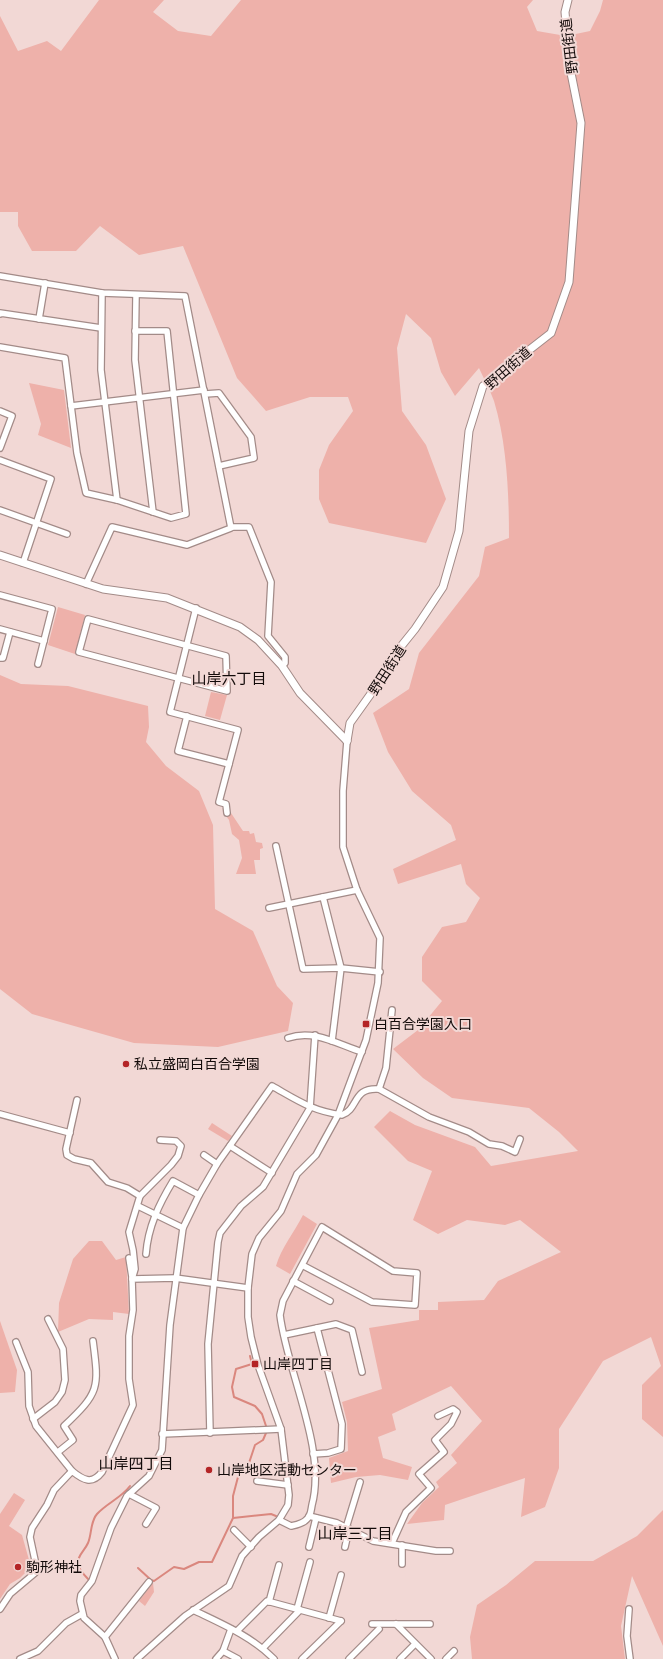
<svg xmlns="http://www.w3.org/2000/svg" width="663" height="1659" font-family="'DM Sans','Noto Sans JP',sans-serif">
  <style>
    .green { fill: #eeb1aa }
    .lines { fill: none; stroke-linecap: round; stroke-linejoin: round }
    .stream { stroke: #da877e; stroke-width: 2 }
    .minor-casing { stroke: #a38b88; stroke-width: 8 }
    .tertiary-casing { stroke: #a38b88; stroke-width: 9 }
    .minor { stroke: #fff; stroke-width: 5.5 }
    .tertiary { stroke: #fff; stroke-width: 7 }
    .poi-dot { fill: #b42426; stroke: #f2d8d5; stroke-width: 1.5 }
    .labels { text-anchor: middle; stroke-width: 4; stroke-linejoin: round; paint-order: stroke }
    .street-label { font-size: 14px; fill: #120a09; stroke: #f2d8d5 }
    .poi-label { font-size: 14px; fill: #120a09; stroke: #f2d8d5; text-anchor: start }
    .neighbourhood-label { font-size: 15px; fill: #120a09; stroke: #f2d8d5 }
  </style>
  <rect width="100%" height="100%" fill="#f2d8d5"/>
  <!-- green -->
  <g class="green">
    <path d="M 99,0 L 164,0 L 153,12 L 178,31 L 211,36 L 241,0 L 533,0 L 527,7 L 537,31 L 566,36 L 590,31 L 600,11 L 603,0 L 663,0 L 663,1437 L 642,1419 L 642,1385 L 661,1366 L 651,1337 L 603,1361 L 559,1429 L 559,1468 L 545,1507 L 521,1517 L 525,1478 L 445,1505 L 444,1520 L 407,1524 L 422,1503 L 439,1487 L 436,1482 L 457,1463 L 451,1455 L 482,1421 L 451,1386 L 392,1414 L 396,1430 L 378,1437 L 383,1458 L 412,1467 L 408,1480 L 380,1475 L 356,1477 L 331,1483 L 329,1458 L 348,1451 L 347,1422 L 342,1402 L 382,1389 L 369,1328 L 419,1320 L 419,1310 L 438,1310 L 438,1302 L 484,1300 L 498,1281 L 561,1252 L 520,1220 L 505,1225 L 467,1220 L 438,1234 L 413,1220 L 432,1171 L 408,1161 L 374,1127 L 390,1111 L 415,1125 L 475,1147 L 491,1166 L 578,1151 L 559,1132 L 529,1108 L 452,1098 L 423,1078 L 393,1049 L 418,1030 L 442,1001 L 422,981 L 422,957 L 442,927 L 466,922 L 480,898 L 466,884 L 461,864 L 398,884 L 393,869 L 456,840 L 451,825 L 412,791 L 388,752 L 373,713 L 409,689 L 419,653 L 479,576 L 485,547 L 509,538 C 509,494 507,444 494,401 C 490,390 484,379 479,368 L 455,396 L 441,372 L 431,338 L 406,314 L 397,348 L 402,411 L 426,445 L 446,499 L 426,543 L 329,523 L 319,499 L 319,470 L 329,445 L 353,411 L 348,397 L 310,397 L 266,411 L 237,378 L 183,246 L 139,255 L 100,226 L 76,251 L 32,251 L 18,226 L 18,212 L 0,212 L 0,16 L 18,51 L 47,41 L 61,51 Z"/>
    <path d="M 29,383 L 64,390 L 71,448 L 38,435 L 41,424 Z"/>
    <path d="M 58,607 L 85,615 L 75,654 L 48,645 Z"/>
    <path d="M 0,675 L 21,684 L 68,686 L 148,706 L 149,727 L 146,742 L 166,766 L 199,791 L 213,825 L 215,909 L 253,931 L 277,986 L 293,1003 L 288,1031 L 218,1047 L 134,1043 L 32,1014 L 0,989 Z"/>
    <path d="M 211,692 L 227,695 L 220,720 L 205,716 Z"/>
    <path d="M 231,813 L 243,831 L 249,831 L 250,834 L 254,833 L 256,842 L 262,843 L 263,848 L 260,849 L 260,860 L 254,860 L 256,874 L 236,874 L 242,858 L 239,840 L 232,834 L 229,820 L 226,816 Z"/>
    <path d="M 212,1123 L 232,1136 L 228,1141 L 208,1129 Z"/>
    <path d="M 303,1215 L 317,1224 L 290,1274 L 276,1266 C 281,1248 294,1233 303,1215 Z"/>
    <path d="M 89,1241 L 102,1241 L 116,1260 L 126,1257 L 129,1314 L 113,1312 L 113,1320 L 89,1319 L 58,1332 L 59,1303 L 73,1259 Z"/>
    <path d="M 0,1321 L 17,1370 L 15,1392 L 0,1393 Z"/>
    <path d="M 14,1493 L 25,1500 L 9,1526 L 22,1535 L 31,1567 L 20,1578 L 10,1584 L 0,1599 L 0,1514 Z"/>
    <path d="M 663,1510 L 663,1646 L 632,1576 L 621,1626 L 625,1659 L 472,1659 L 470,1637 L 477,1605 L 506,1585 L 535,1561 L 593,1561 L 637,1536 Z"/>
    <path d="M 153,1583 L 154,1592 L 145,1606 L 139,1601 Z"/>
  </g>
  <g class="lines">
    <!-- stream -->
    <g class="stream">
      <path d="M 250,1356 L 252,1364 L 236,1369 L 232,1387 L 234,1397 L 255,1406 L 262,1414 L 266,1426"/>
      <path d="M 233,1518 L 271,1514 L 276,1516"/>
      <path d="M 138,1568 L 151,1580 L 154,1581 L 174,1567 L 184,1569 L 199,1562 L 212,1562 L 233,1518 L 233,1496 L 238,1477 L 241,1471 L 249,1463 L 255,1445 L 263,1440 L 266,1433"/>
      <path d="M 89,1580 C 85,1576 77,1568 78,1562 C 78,1555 85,1550 88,1543 C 92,1534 90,1522 97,1514 C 107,1503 121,1498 130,1486"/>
    </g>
    <defs>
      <g id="minor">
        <path d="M 0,276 L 102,293 L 185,296 L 231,528 L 187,545 L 112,527 L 86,584"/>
        <path d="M 102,293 L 101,370 L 117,500"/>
        <path d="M 136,296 L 135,360 L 153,512"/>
        <path d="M 0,314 L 0,313 L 101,328"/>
        <path d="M 39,319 L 45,283"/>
        <path d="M 0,347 L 65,358 L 77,453 L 86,493 L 117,500 L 171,518 L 186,514 L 167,331 L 135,331"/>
        <path d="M 205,394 L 219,393 L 251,437 L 254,458 L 219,466"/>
        <path d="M 71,406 L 204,390"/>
        <path d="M 0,411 L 12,416 L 0,448"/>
        <path d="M 0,460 L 51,479 L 23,563"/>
        <path d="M 0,510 L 67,534"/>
        <path d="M 231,527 L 249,527 L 271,582 L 268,636 L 285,657 L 285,663 L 282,666"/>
        <path d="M 0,595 L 52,609 L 38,664"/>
        <path d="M 196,608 L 170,712 L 238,730 L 219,802 L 226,804 L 227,813"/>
        <path d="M 88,619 L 226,656 L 227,691 L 79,652 Z"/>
        <path d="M 0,629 L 44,641"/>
        <path d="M 0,658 L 3,658 L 10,632"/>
        <path d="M 187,716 L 178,751 L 229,764"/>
        <path d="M 276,846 L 303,969 L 341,968 L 380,972"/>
        <path d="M 323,897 L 341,968 L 332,1041"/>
        <path d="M 269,908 L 357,890"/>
        <path d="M 288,1038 C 314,1029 337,1044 362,1052"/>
        <path d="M 379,1089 L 429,1117 L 469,1132 L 489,1144 L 502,1146 L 515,1152 L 520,1139"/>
        <path d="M 77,1100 L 66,1149 L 67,1155 L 74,1159 L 91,1163 L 108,1182 L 127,1188 L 140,1196"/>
        <path d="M 0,1114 L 70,1133"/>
        <path d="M 230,1146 L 272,1173"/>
        <path d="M 204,1155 L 217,1164"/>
        <path d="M 138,1206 L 183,1228"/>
        <path d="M 146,1254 C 148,1227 159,1204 173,1181 L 199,1195"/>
        <path d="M 129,1258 L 132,1277"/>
        <path d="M 132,1279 L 135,1269 L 133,1250 L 129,1232 L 140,1196 L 171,1165 L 178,1156 L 181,1146 L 176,1141 L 160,1140"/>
        <path d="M 293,1281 L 330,1301"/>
        <path d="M 284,1335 L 336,1324 L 352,1330 L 362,1372"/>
        <path d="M 16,1342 L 28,1372 L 29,1406 L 36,1426 L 72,1471"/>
        <path d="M 33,1419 L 55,1402 L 62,1392 L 65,1380 L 63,1349 L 48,1319"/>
        <path d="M 210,1433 L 208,1344 L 218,1242 L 220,1233 L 241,1206 L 263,1187 L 310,1108 L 315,1035"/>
        <path d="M 162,1434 L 281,1429"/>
        <path d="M 58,1452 L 73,1440 L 64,1426 C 100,1392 99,1388 93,1341"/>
        <path d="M 313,1454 L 328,1453 L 341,1449 L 342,1424 L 317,1328"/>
        <path d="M 257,1481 L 288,1485"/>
        <path d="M 129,1494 L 156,1508 L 146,1524"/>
        <path d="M 309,1516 L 337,1523 L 373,1541 L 436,1551 L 450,1551"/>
        <path d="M 279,1520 L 291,1526 C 296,1525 303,1524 307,1519 C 311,1516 311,1510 312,1505 C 327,1449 287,1372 280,1315 L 283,1301 L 322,1227 L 393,1271 L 417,1273 L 415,1305 L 372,1302 L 302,1265"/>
        <path d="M 346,1528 L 360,1482"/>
        <path d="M 234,1530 L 251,1547"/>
        <path d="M 392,1543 L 406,1512 L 431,1488 L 419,1474 L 444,1452 L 435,1440 L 451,1424 L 457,1412 L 453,1409 L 438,1416"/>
        <path d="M 309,1547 L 316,1518"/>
        <path d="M 345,1547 L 349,1529"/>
        <path d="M 402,1564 L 402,1545"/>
        <path d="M 269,1602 L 279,1565"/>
        <path d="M 0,1609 L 10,1594 L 35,1573 L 36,1565 L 30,1537 L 32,1528 L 47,1505 L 54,1490 L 72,1471 C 83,1480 92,1485 102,1472 L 133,1405 L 129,1379 L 129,1336 L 133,1310 L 132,1279 L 175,1278 L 248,1288"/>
        <path d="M 297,1609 L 310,1562"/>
        <path d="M 629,1609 L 627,1636 L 630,1659"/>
        <path d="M 193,1610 C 222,1624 251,1636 274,1659"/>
        <path d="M 329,1618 L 341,1575"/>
        <path d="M 372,1624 L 430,1624"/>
        <path d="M 396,1624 L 431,1659"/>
        <path d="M 237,1631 L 267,1601 L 341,1621"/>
        <path d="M 105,1637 L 149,1582"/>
        <path d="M 263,1648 L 300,1610"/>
        <path d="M 223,1651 L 238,1659"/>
        <path d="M 20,1659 L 38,1651 L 66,1623 L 82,1614"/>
        <path d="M 115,1659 L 105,1637 L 84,1618 L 80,1601 L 81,1595 L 92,1581 L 111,1528 L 127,1496 L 149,1476 L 162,1450 L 170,1325 L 183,1228 L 199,1195 L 217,1164 L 272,1086 C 297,1100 312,1111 342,1115 C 359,1109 352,1087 379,1089 L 386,1068 L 392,1010"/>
        <path d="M 137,1659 L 185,1616 L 229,1586 L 242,1556 L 259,1537 L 279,1520 L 288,1505 L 289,1495 L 281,1429 L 258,1365 L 251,1337 L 248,1317 L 248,1288 L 252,1254 L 259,1238 L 281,1211 L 297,1174 L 316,1155 L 338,1115 L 366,1040 L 378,983 L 380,938 L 357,890 L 343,847 L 343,791 L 347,741"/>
        <path d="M 216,1659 L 223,1651 L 231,1629"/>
        <path d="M 302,1659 L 341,1621"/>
        <path d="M 349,1659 L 379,1629"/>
        <path d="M 400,1659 L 415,1644"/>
        <path d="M 446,1659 L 454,1651"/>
      </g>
      <g id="tertiary">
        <path d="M 0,555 L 103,589 L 167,598 L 240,627 L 258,640 L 282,666 L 300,693 L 347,741"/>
        <path d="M 347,741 L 350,723 L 370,695 L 390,660 L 415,629 L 443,587 L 459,531 L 469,431 L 483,386 L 551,333 L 569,282 L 581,123 L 570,68 L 565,12 L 568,0"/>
      </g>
    </defs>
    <!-- minor casing -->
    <use href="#minor" class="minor-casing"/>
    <!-- tertiary casing -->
    <use href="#tertiary" class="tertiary-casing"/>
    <!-- minor -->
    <use href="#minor" class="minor"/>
    <!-- tertiary -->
    <use href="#tertiary" class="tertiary"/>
  </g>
  <!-- markers -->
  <g class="poi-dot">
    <rect x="362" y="1020" width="8" height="8" rx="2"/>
    <circle cx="126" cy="1064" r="4"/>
    <rect x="251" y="1360" width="8" height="8" rx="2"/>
    <circle cx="209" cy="1470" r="4"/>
    <circle cx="18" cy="1567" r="4"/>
  </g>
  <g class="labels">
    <!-- street labels -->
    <g class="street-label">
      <text transform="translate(569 46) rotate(-97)" y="5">野田街道</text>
      <text transform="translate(508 368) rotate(-41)" y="5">野田街道</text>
      <text transform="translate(387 670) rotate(-57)" y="5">野田街道</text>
    </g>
    <!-- poi labels -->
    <g class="poi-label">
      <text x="374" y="1029">白百合学園入口</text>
      <text x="134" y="1069">私立盛岡白百合学園</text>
      <text x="263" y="1369">山岸四丁目</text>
      <text x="217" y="1475">山岸地区活動センター</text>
      <text x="26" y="1572">駒形神社</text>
    </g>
    <!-- neighbourhood labels -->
    <g class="neighbourhood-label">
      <text x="229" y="684">山岸六丁目</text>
      <text x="136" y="1469">山岸四丁目</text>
      <text x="355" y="1539">山岸三丁目</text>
    </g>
  </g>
</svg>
